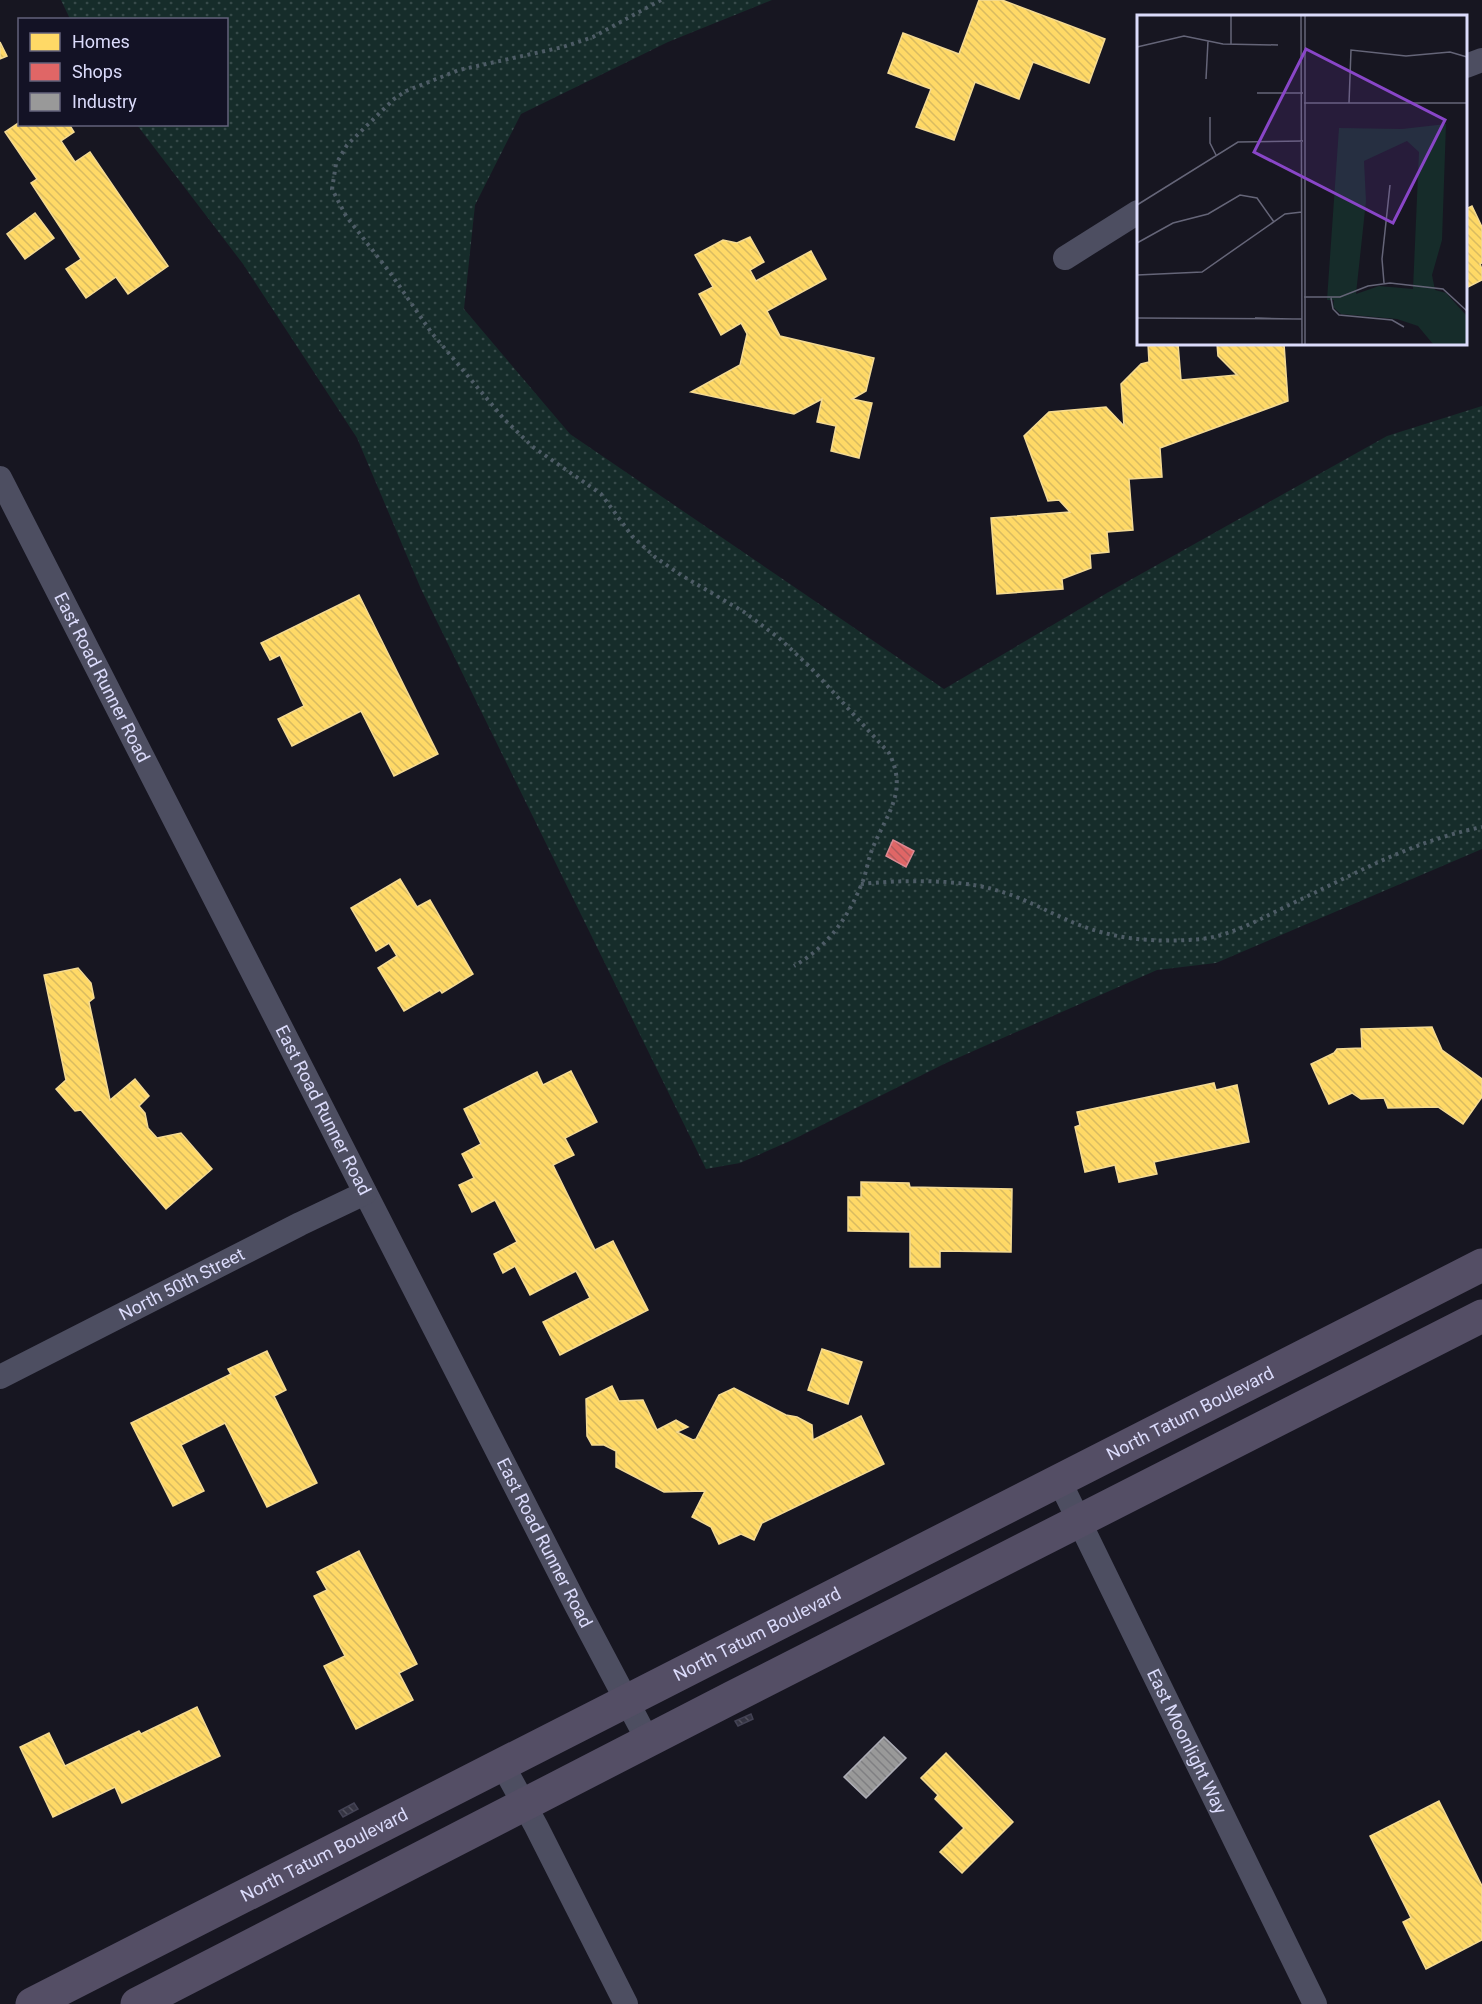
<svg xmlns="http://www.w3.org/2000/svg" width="1482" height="2004" font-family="Roboto,sans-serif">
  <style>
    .grass { fill: url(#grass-dots) }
    .homes { fill: url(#homes-back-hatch); stroke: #f4da93; stroke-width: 1.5 }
    .shops { fill: url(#shops-back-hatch); stroke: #de8993; stroke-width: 1.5 }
    .industry { fill: url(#industry-back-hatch); stroke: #adadb6; stroke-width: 1.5 }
    .building { fill: url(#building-back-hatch); stroke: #434254; stroke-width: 1.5 }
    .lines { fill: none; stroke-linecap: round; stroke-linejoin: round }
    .path { stroke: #4e5c66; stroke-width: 4; stroke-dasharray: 3 4.5; stroke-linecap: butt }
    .street { stroke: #4d4e61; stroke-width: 24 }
    .primary { stroke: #544e65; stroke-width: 33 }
    .labels { text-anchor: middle; stroke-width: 6; stroke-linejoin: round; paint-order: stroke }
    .street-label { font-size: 18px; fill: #dbdbfb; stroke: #131225 }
    .inset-road { fill: none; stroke: #656578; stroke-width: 1.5 }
    .view { fill: #8946c8; fill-opacity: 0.15; stroke: #8946c8; stroke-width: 3 }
    .inset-edge { fill: none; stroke: #dbdbfb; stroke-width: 3 }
  </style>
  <defs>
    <pattern id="grass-dots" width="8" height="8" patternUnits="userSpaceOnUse" patternTransform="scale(1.5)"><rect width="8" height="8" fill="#162c2a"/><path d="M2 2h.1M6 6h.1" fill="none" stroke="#374a4a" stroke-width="1.8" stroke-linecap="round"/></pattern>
    <pattern id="homes-back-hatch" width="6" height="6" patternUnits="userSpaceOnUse" patternTransform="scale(1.5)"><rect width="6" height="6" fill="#ffd966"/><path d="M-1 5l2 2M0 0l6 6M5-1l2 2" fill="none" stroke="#d9bb61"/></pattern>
    <pattern id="shops-back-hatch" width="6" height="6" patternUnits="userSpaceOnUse" patternTransform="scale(1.5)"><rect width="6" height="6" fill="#e06666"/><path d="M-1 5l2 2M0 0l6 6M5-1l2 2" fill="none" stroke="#b15b5e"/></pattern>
    <pattern id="industry-back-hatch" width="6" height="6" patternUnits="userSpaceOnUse" patternTransform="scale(1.5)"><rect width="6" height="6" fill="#999"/><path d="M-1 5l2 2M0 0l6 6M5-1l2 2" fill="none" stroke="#7f7f82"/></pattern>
    <pattern id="building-back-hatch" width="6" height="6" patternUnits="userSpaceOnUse" patternTransform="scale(1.5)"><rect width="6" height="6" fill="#353442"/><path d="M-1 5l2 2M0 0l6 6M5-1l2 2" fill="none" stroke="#52515e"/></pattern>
  </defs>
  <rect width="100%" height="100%" fill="#171621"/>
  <!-- grass -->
  <path class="grass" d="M 61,0 L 772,0 L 668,42 L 521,114 L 475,205 L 464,309 L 570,434 L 944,689 L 1107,593 L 1387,436 L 1482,406 L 1482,849 L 1216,963 L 1157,970 L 944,1064 L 790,1141 L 740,1163 L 706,1169 L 421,589 L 357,438 L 243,264 L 137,125 L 226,124 L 226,20 L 70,19 Z"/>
  <!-- homes -->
  <g class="homes">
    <path d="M 979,0 L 1002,0 L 1105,39 L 1089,83 L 1033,62 L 1019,99 L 975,82 L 954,140 L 916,127 L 931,89 L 888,73 L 903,33 L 959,54 Z"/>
    <path d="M 0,42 L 7,56 L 0,59 Z"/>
    <path d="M 20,122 L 20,124 L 69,124 L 74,132 L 61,141 L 75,162 L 90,152 L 168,266 L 128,294 L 116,277 L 86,298 L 66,269 L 81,259 L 31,183 L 37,179 L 5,132 Z"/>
    <path d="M 1472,206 L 1482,227 L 1482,263 L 1480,264 L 1482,269 L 1482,280 L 1466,288 L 1466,209 Z"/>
    <path d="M 35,213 L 54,238 L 25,259 L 7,234 Z"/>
    <path d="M 750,237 L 764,262 L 750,270 L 756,281 L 811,251 L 826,279 L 767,311 L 780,336 L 874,358 L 866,391 L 852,399 L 872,403 L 859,458 L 831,451 L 836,426 L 817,422 L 822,399 L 794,414 L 691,392 L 740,365 L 747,334 L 741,323 L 721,335 L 699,294 L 713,287 L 695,255 L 723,240 L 737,243 Z"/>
    <path d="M 1148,344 L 1178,344 L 1181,380 L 1237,375 L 1218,356 L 1217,344 L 1284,344 L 1288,401 L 1160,448 L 1162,477 L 1129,479 L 1133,530 L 1107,532 L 1109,552 L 1090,554 L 1091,568 L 1062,579 L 1063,589 L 997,594 L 991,518 L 1070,512 L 1059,500 L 1048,501 L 1024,436 L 1049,412 L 1106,407 L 1124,426 L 1121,384 L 1141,364 L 1149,362 Z"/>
    <path d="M 359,595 L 438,754 L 394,776 L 361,711 L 292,746 L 278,719 L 304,706 L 280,655 L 270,660 L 261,643 Z"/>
    <path d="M 400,879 L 417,907 L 430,900 L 473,974 L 442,993 L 440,990 L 404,1011 L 378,968 L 397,956 L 389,943 L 376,951 L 351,908 Z"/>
    <path d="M 78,968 L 91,983 L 94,998 L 89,1002 L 110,1100 L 135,1079 L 149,1096 L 139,1106 L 145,1113 L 148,1128 L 157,1138 L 181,1133 L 212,1169 L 166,1209 L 81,1110 L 75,1111 L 56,1089 L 66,1080 L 44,975 Z"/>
    <path d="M 1432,1027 L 1442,1050 L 1482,1079 L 1482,1097 L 1463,1124 L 1438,1107 L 1388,1108 L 1384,1098 L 1361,1099 L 1352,1093 L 1329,1104 L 1311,1064 L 1334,1053 L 1337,1049 L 1362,1048 L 1361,1029 Z"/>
    <path d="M 571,1071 L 597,1122 L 565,1138 L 574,1155 L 553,1165 L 595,1250 L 613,1241 L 648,1310 L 560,1355 L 543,1322 L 590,1298 L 576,1271 L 530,1295 L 515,1266 L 503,1273 L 494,1254 L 517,1242 L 495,1200 L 472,1212 L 459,1185 L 474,1178 L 462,1154 L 481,1144 L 464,1109 L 537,1072 L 543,1085 Z"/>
    <path d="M 1214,1083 L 1216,1090 L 1237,1085 L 1249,1142 L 1154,1162 L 1157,1174 L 1119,1182 L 1115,1165 L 1085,1172 L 1075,1127 L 1080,1125 L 1077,1112 Z"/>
    <path d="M 861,1182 L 909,1183 L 910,1187 L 1012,1189 L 1011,1252 L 940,1251 L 940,1267 L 910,1267 L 910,1232 L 848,1231 L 848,1197 L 861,1197 Z"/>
    <path d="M 822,1349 L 862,1362 L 848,1404 L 808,1390 Z"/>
    <path d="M 267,1351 L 286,1390 L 274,1396 L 317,1483 L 267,1507 L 225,1423 L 181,1445 L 204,1491 L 173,1506 L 131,1423 L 231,1374 L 228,1369 Z"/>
    <path d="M 612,1386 L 619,1401 L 643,1400 L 657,1430 L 676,1420 L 688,1427 L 677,1432 L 693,1440 L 696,1439 L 719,1395 L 734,1388 L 786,1415 L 797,1417 L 812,1425 L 813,1440 L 861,1416 L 884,1464 L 762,1523 L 754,1540 L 741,1534 L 719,1544 L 711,1527 L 692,1517 L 705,1491 L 664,1492 L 616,1467 L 616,1451 L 604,1445 L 592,1445 L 587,1436 L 586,1399 Z"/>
    <path d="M 359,1551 L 417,1664 L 399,1673 L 413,1700 L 356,1729 L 324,1666 L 345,1656 L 314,1596 L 327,1590 L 317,1572 Z"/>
    <path d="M 197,1707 L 220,1756 L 122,1803 L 115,1787 L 53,1817 L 20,1747 L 49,1733 L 65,1766 L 139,1731 L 141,1734 Z"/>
    <path d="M 946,1753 L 1013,1822 L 962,1873 L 940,1852 L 964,1828 L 935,1799 L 938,1795 L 921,1778 Z"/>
    <path d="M 1439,1801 L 1482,1886 L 1482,1940 L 1426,1969 L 1403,1922 L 1411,1918 L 1370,1836 Z"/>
  </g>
  <!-- shops -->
  <path class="shops" d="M 893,840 L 914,851 L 906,867 L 886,856 Z"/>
  <!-- industry -->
  <path class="industry" d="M 884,1737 L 906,1758 L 866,1798 L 844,1777 Z"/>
  <!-- building -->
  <g class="building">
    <path d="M 751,1714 L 753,1719 L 738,1726 L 735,1721 Z"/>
    <path d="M 354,1803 L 358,1809 L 343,1817 L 339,1811 Z"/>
  </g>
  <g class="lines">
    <!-- path -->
    <g class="path">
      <path d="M 661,0 L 593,37 L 563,47 L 459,70 L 406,91 L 394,99 L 347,145 L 336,164 L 332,189 L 346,216 L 391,274 L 431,332 L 504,419 L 533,447 L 601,494 L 632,536 L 655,557 L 681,575 L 744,612 L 779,638 L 811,668 L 889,753 C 908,791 888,812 873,847 C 869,857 867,868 864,878 C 850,915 829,946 794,966"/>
      <path d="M 861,884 C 898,880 957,879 992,889 C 1020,896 1046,911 1072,922 C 1114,940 1156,943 1201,939 C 1231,936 1262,918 1289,905 C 1353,875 1412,841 1482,827"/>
    </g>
    <!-- street -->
    <g class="street">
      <path d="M 1466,66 L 1482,60"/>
      <path d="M 1065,258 L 1138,212"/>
      <path id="s1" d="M 0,478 L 576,1605 L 648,1741"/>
      <path id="s2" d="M 0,1377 L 300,1224 L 365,1193"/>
      <path id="s3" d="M 1059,1480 L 1315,2004"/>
      <path d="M 502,1764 L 536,1826 L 626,2004"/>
    </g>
    <!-- primary -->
    <g class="primary">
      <path id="s4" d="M 32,2004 L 1482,1265"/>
      <path d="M 137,2004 L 733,1697 L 1482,1316"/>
    </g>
  </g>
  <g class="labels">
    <!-- street labels -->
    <g class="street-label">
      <text dy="6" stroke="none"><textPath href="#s1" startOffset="224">East Road Runner Road</textPath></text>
      <text dy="6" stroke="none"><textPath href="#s1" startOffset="710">East Road Runner Road</textPath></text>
      <text dy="6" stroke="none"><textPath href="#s2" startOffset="204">North 50th Street</textPath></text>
      <text dy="6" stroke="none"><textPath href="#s4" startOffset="1300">North Tatum Boulevard</textPath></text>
      <text dy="6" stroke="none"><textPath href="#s1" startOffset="1196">East Road Runner Road</textPath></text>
      <text dy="6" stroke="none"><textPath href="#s4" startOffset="814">North Tatum Boulevard</textPath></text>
      <text dy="6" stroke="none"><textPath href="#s3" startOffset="291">East Moonlight Way</textPath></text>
      <text dy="6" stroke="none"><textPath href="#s4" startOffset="328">North Tatum Boulevard</textPath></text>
    </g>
  </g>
  <!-- overview -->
  <g transform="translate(1137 15)">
    <rect width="330" height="330" fill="#171621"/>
    <path d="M 309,109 L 305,225 L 295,260 L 298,275 L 309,278 L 329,300 L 330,329 L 296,329 L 281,311 L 260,304 L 204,299 L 196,292 L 197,285 L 190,285 L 202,113 L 265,114 ZM 270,126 L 282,137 L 276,274 L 242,271 L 219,279 L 229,186 L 227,146 Z" fill="#162c2a" fill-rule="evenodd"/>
    <path class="inset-road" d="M 94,1 L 94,30M 164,1 L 165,329M 168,1 L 168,329M 0,32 L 47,21 L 86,29 L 141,30M 69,64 L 71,26M 120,78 L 166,78M 167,88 L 330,88M 212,88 L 214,35 L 269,41 L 313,37 L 330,42M 73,102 L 73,128 L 79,140M 0,190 L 101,127 L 166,126M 0,228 L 36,208 L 71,199 L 103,180 L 120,183 L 137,207M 0,260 L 65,257 L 148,199 L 165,197M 247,268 L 245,244 L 253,170M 167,282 L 203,282 L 231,271 L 253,268 L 306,274 L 330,296M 194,283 L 196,294 L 202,300 L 255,305 L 267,312M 0,303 L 165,304M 118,303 L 156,304"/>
    <path class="view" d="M 169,34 L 308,105 L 256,208 L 117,137 Z"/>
    <rect width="330" height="330" class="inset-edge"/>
  </g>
  <!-- legend -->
  <rect x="18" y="18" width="210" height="108" fill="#131225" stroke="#63627b" stroke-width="1.5"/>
  <rect x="30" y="33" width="30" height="18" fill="#ffd966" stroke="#63627b" stroke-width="1.5"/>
  <text x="72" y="48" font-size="18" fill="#dbdbfb">Homes</text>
  <rect x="30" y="63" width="30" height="18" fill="#e06666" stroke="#63627b" stroke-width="1.5"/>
  <text x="72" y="78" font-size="18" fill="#dbdbfb">Shops</text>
  <rect x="30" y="93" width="30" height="18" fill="#999999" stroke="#63627b" stroke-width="1.5"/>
  <text x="72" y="108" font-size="18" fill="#dbdbfb">Industry</text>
</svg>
